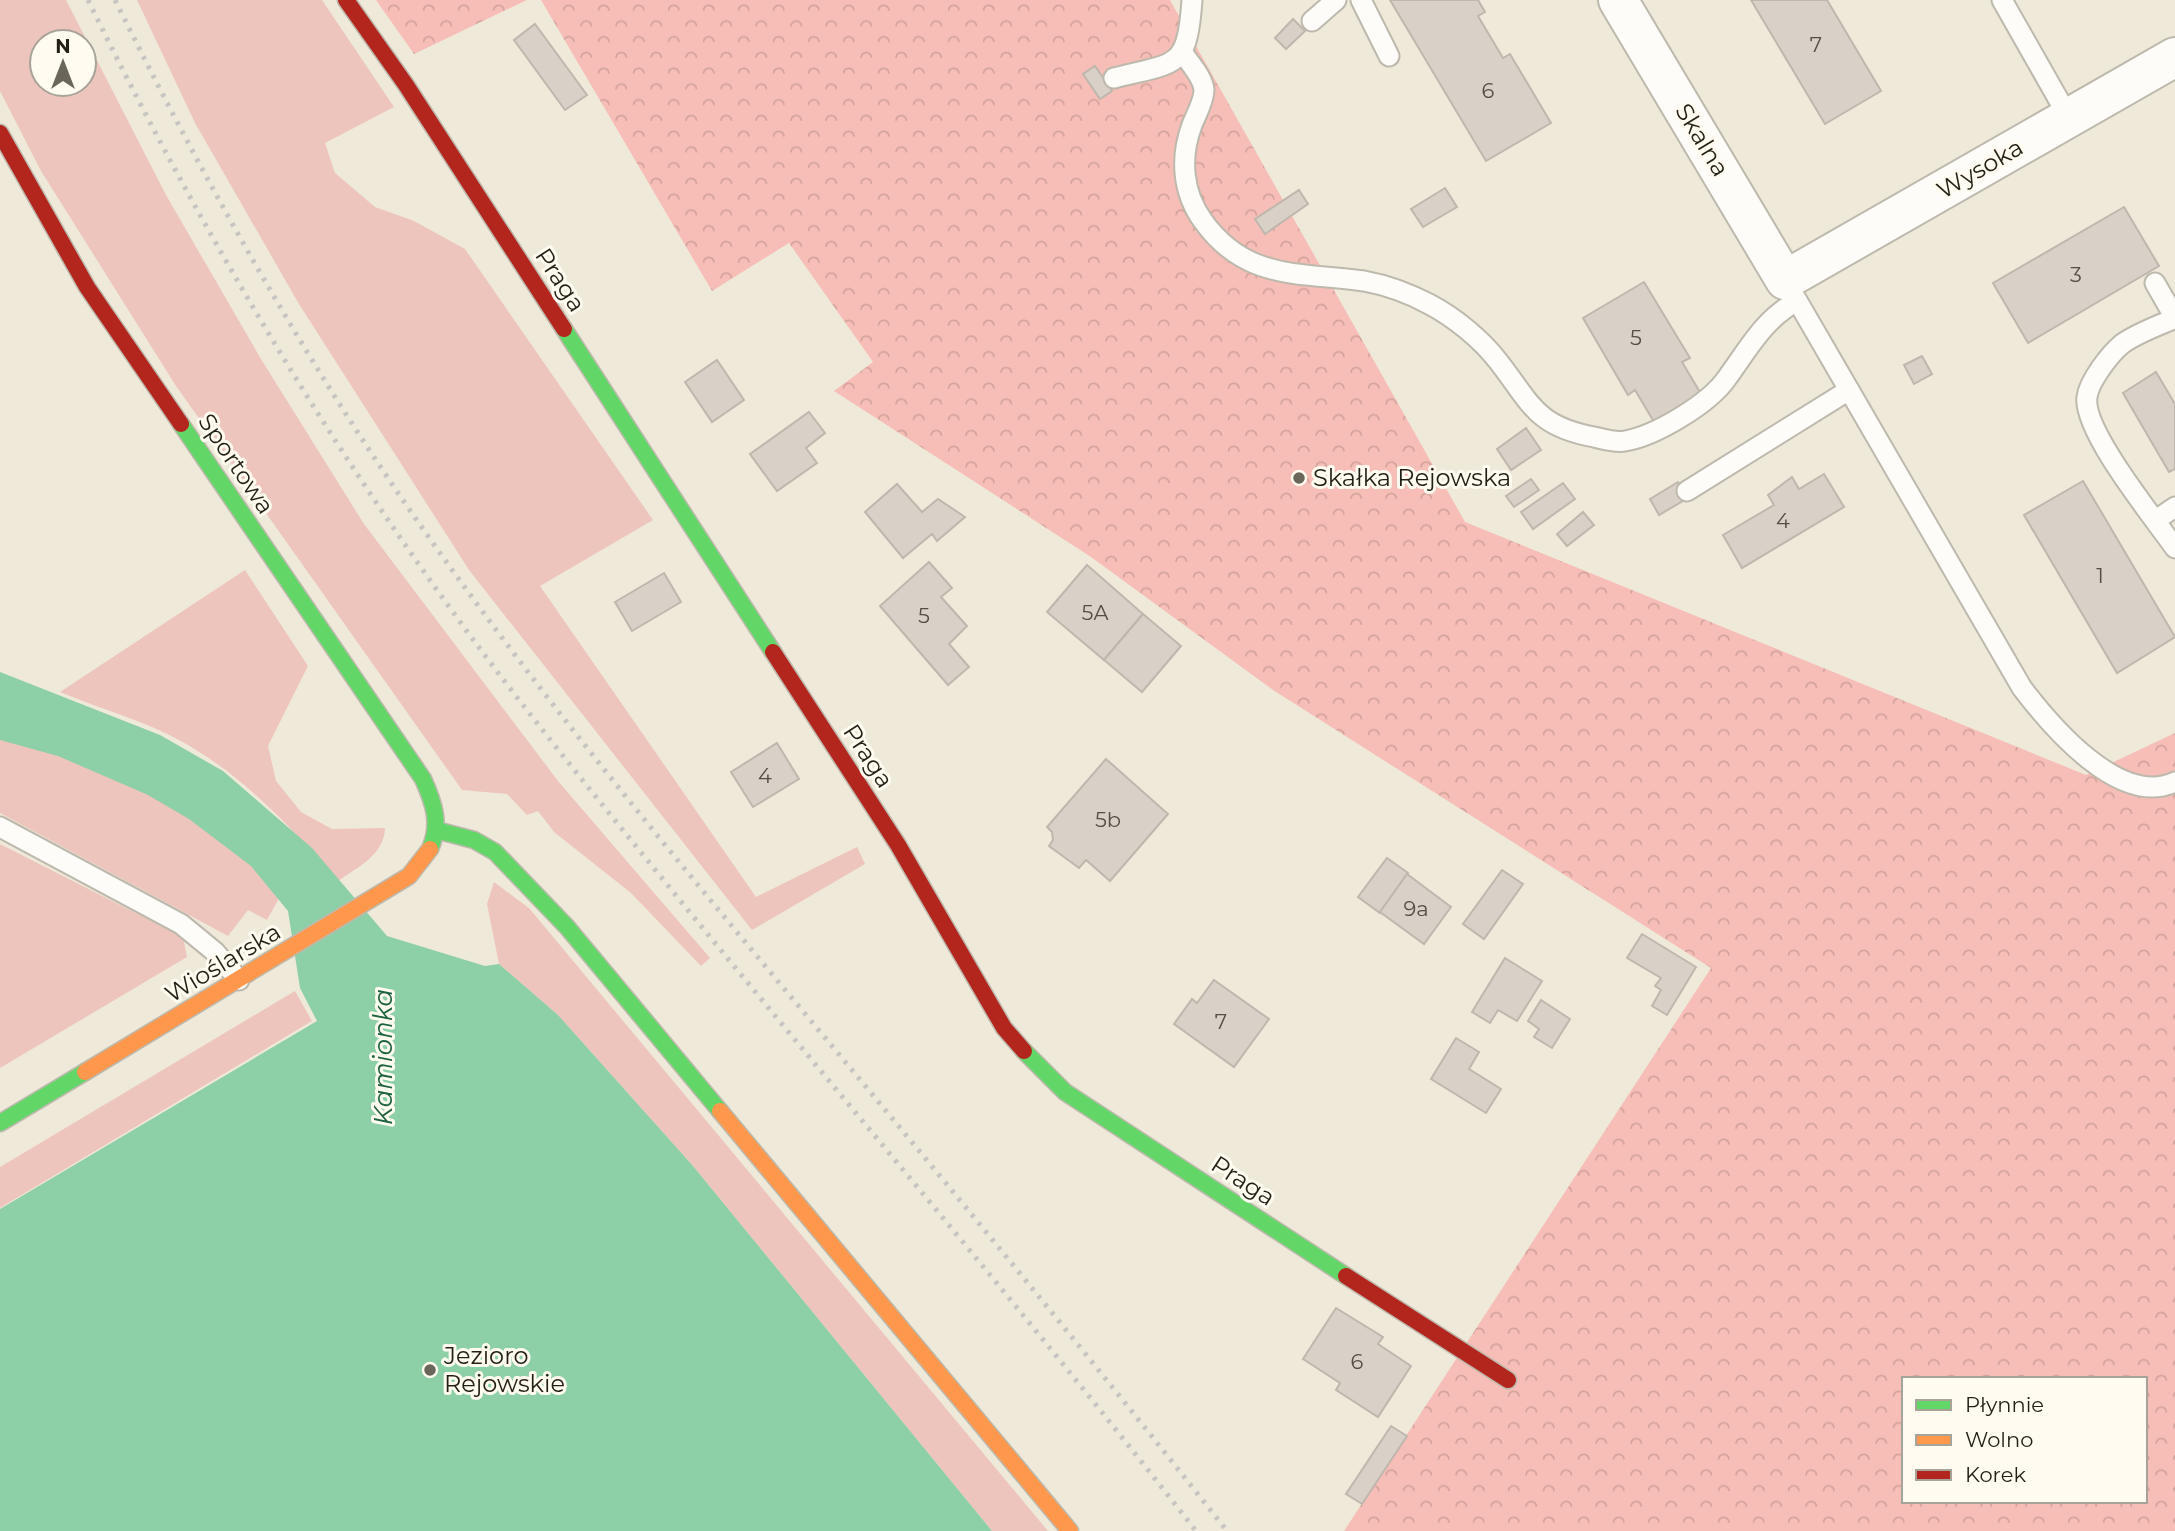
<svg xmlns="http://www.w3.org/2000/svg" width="2175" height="1531" font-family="Montserrat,sans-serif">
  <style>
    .green { fill: #edc5bd; fill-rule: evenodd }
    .forest { fill: url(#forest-crowns); fill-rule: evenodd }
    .water { fill: #8dcfa6 }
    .building { fill: #d9d1c7; stroke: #bfb7ad; stroke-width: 2 }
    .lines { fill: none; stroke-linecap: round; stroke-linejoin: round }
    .lane-casing { stroke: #bdb9ad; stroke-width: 23 }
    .street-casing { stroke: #bdb9ad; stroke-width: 42 }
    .fast-casing { stroke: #bdb9ad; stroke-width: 19 }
    .slow-casing { stroke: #bdb9ad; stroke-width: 19 }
    .jam-casing { stroke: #bdb9ad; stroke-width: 19 }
    .lane { stroke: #fdfcf9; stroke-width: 19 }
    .street { stroke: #fdfcf9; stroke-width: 38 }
    .fast { stroke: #63d668; stroke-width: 16 }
    .slow { stroke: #ff974d; stroke-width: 16 }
    .jam { stroke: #b3261e; stroke-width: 16 }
    .rail { stroke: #c7c5c1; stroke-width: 5; stroke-dasharray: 3.5 7; stroke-linecap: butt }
    .poi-dot { fill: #6a665a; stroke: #fffbf0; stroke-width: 2.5 }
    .labels { text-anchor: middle; stroke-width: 6; stroke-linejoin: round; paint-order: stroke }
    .number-label { font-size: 21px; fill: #544e44 }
    .street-label { font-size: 24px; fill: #231f15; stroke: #fffbf0 }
    .poi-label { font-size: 24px; fill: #231f15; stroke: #fffbf0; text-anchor: start }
    .water-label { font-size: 26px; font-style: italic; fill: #1d6342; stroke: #fffbf0 }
  </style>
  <defs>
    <pattern id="forest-crowns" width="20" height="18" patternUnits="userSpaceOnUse" patternTransform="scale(1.75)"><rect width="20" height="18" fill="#f6beb6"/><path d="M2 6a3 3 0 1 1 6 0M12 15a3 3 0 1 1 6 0" fill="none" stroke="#d3a39c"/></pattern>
  </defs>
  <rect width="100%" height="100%" fill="#efe9da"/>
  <!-- green -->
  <g class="green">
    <path d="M 0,0 L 66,0 L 166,195 L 261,359 L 364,524 L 558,781 L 710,958 L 701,966 L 631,893 L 554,832 L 538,811 L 527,815 L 507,794 L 462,790 L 176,386 L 41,171 L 0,91 ZM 42,42 L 84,42 L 84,84 L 42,84 Z"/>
    <path d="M 137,0 L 322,0 L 394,107 L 325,143 L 335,173 L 375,207 L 414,221 L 465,249 L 653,520 L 540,586 L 756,897 L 857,847 L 865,864 L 752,930 L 469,570 L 299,304 L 195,123 Z"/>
    <path d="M 245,570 L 308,666 L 268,746 L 276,781 L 301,812 L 332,829 L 385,828 C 384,855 358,867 338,881 C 292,828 242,774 179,740 C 142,720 98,708 60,692 Z"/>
    <path d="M 0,731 L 119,769 L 270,872 L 284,889 L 267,920 L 248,910 L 228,936 L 0,813 Z"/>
    <path d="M 0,844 L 183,937 L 187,957 L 0,1068 Z"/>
    <path d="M 494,882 L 529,908 L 1048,1531 L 992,1531 L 693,1166 L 558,1015 L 499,964 L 487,904 Z"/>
    <path d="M 295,991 L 312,1021 L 0,1208 L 0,1167 Z"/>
  </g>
  <!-- forest -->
  <g class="forest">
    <path d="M 376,0 L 527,0 L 414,54 Z"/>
    <path d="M 541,0 L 1170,0 L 1465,522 L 2086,775 L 2175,733 L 2175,1531 L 1344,1531 L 1711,968 L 1273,690 L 1091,557 L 834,391 L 873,362 L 789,243 L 712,291 ZM 1904,1379 L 2145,1379 L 2145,1501 L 1904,1501 Z"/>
  </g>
  <!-- water -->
  <path class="water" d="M 0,672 L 160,735 L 223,771 L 312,848 L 387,936 L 485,966 L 499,964 L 558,1015 L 693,1166 L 992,1531 L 0,1531 L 0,1209 L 317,1021 L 300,988 L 288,911 L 251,866 L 189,819 L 148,795 L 58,756 L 0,740 Z"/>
  <!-- building -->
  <g class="building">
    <path d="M 1390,0 L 1478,0 L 1485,12 L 1478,16 L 1503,58 L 1510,54 L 1551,123 L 1486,161 Z"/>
    <path d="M 1751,0 L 1827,0 L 1881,91 L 1825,124 Z"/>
    <path d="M 1293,19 L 1305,31 L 1286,49 L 1275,38 Z"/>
    <path d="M 535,24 L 587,95 L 565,110 L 514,40 Z"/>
    <path d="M 1095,66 L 1112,91 L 1100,99 L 1083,74 Z"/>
    <path d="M 1445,188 L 1457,207 L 1423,227 L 1411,209 Z"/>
    <path d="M 1299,190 L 1308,204 L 1265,234 L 1255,219 Z"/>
    <path d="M 2124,207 L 2159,266 L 2028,343 L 1993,283 Z"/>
    <path d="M 1644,282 L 1690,358 L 1682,362 L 1701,394 L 1654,422 L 1635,390 L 1628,395 L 1583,318 Z"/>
    <path d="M 1922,356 L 1932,374 L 1914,384 L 1904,365 Z"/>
    <path d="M 717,360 L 744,400 L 712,422 L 685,382 Z"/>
    <path d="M 2156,372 L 2175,404 L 2175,469 L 2169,472 L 2123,393 Z"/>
    <path d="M 809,412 L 825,433 L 806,448 L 817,463 L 777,491 L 750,454 Z"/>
    <path d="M 1526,428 L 1541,450 L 1511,470 L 1497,449 Z"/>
    <path d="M 1824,474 L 1844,507 L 1742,568 L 1723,535 L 1774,505 L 1768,495 L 1792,477 L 1799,489 Z"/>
    <path d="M 1531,479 L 1539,490 L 1514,507 L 1506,496 Z"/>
    <path d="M 2083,481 L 2175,637 L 2117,673 L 2024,515 Z"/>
    <path d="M 1678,482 L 1688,498 L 1659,515 L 1650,499 Z"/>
    <path d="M 1563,483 L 1575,499 L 1533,529 L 1521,512 Z"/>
    <path d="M 897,484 L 922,512 L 938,499 L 965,517 L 937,541 L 932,534 L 903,558 L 865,512 Z"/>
    <path d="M 1583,512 L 1594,525 L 1567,546 L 1557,534 Z"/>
    <path d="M 929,562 L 952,588 L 941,597 L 967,626 L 949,644 L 969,667 L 948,685 L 880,606 Z"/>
    <path d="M 1087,565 L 1143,614 L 1104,660 L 1047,612 Z"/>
    <path d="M 664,573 L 681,602 L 632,631 L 615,602 Z"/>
    <path d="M 1143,614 L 1181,646 L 1142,692 L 1104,660 Z"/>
    <path d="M 777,743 L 799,779 L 753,807 L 731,772 Z"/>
    <path d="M 1106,759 L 1168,814 L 1110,881 L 1086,860 L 1079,868 L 1049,846 L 1053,840 L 1052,832 L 1047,827 Z"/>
    <path d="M 1387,858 L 1408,873 L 1380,913 L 1358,897 Z"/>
    <path d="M 1502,870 L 1523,884 L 1484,939 L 1463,924 Z"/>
    <path d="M 1407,874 L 1451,907 L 1424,944 L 1380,912 Z"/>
    <path d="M 1642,934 L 1696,967 L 1667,1015 L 1652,1006 L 1661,990 L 1655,986 L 1661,978 L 1627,958 Z"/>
    <path d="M 1505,958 L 1542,981 L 1517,1021 L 1498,1010 L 1490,1023 L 1472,1012 Z"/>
    <path d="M 1214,980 L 1269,1019 L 1234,1067 L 1174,1024 L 1192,999 L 1197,1003 Z"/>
    <path d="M 1541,1000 L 1570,1019 L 1552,1048 L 1534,1037 L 1539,1029 L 1528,1021 Z"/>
    <path d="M 1456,1038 L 1479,1052 L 1469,1069 L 1501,1089 L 1486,1113 L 1431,1079 Z"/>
    <path d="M 1336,1308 L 1383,1337 L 1378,1344 L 1411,1366 L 1378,1417 L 1336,1390 L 1340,1383 L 1303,1359 Z"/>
    <path d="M 1391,1426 L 1407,1436 L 1362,1504 L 1346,1494 Z"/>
  </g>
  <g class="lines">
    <defs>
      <g id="lane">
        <path d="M 1361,0 L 1389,56"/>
        <path d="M 2002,0 L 2069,118"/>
        <path d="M 1312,21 L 1336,0"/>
        <path d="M 1183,53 C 1190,64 1203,77 1204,90 C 1204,101 1196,115 1192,125 C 1180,157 1182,192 1203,221 C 1246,281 1300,272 1364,281 C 1386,285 1410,294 1429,304 C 1454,317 1481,339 1498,361 C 1531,403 1535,426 1594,437 C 1603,439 1615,443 1625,441 C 1655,436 1709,404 1727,378 C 1749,348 1763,320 1797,301"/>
        <path d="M 1114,78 C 1177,62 1187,70 1192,0"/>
        <path d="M 2155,283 L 2175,318"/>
        <path d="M 1791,290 L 2022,688 C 2051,726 2120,808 2175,782"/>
        <path d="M 2175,318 C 2158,326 2137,333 2122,344 C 2110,354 2089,381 2087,397 C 2082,430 2154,518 2175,548"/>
        <path d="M 1687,491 L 1849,390"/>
        <path d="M 2156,520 L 2175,507"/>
        <path d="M 0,827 L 181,924 L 215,952 L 239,980"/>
      </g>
      <path id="street" d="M 1618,0 L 1785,280 L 2175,57"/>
      <g id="fast">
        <path d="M 564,329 L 773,652"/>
        <path d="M 181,424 L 423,779 C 434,803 441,824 430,849"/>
        <path d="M 436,830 L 474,840 L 495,852 L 567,927 L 720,1111"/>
        <path d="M 1024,1051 L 1065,1092 L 1346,1276"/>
        <path d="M 0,1123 L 85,1072"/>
      </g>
      <g id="slow">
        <path d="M 85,1072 L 409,876 L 430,849"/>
        <path d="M 720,1111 L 1070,1531"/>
      </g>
      <g id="jam">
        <path d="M 346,0 L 406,85 L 564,329"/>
        <path d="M 0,133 L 87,287 L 181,424"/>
        <path d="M 773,652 L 898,845 L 1004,1028 L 1024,1051"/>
        <path d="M 1346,1276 L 1508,1380"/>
      </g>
    </defs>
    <!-- lane casing -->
    <use href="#lane" class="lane-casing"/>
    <!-- street casing -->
    <use href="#street" class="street-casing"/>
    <!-- fast casing -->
    <use href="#fast" class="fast-casing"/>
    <!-- slow casing -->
    <use href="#slow" class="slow-casing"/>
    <!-- jam casing -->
    <use href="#jam" class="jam-casing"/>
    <!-- lane -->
    <use href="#lane" class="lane"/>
    <!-- street -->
    <use href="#street" class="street"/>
    <!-- fast -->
    <use href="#fast" class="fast"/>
    <!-- slow -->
    <use href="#slow" class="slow"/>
    <!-- jam -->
    <use href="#jam" class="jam"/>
    <!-- rail -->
    <g class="rail">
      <path d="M 88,0 C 190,209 306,408 442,597 C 518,703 601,803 683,904 C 854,1113 1030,1318 1196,1531"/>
      <path d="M 115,0 C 204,180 301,354 416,519 C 547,707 695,882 842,1058 C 972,1214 1101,1371 1227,1531"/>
    </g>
  </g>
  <!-- markers -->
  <g class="poi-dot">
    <circle cx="1299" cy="478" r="7"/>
    <circle cx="430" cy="1370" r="7"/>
  </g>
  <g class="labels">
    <!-- number labels -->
    <g class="number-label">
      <text x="1816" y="52">7</text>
      <text x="1488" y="98">6</text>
      <text x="2076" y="282">3</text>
      <text x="1636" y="345">5</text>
      <text x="1783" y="528">4</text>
      <text x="2100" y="583">1</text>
      <text x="1095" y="620">5A</text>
      <text x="924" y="623">5</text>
      <text x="765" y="783">4</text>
      <text x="1108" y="827">5b</text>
      <text x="1416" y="916">9a</text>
      <text x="1221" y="1029">7</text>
      <text x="1357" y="1369">6</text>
    </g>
    <!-- street labels -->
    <g class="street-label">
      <text transform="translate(1702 140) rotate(59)" y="8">Skalna</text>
      <text transform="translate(1980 169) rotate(-30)" y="8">Wysoka</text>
      <text transform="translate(560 280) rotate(57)" y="8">Praga</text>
      <text transform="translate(236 464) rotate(56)" y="8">Sportowa</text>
      <text transform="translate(868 756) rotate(57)" y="8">Praga</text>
      <text transform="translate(223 963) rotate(-31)" y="8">Wioślarska</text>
      <text transform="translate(1243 1181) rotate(33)" y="8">Praga</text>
    </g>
    <!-- poi labels -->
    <g class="poi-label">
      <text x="1313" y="486">Skałka Rejowska</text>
      <text x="444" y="1364">Jezioro<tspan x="444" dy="28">Rejowskie</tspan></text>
    </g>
    <!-- water labels -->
    <g class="water-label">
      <text transform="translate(383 1057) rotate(-90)" y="9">Kamionka</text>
    </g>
  </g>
  <!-- legend -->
  <rect x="1902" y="1377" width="245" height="126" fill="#fffbf0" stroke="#a7a398" stroke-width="2"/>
  <rect x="1916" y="1400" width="35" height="10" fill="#63d668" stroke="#a7a398" stroke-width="2"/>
  <text x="1965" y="1412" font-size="21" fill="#231f15">Płynnie</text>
  <rect x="1916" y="1435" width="35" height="10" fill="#ff974d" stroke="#a7a398" stroke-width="2"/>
  <text x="1965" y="1447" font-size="21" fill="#231f15">Wolno</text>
  <rect x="1916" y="1470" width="35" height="10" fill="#b3261e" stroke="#a7a398" stroke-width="2"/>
  <text x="1965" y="1482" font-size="21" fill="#231f15">Korek</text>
  <!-- north arrow -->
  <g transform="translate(63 63)"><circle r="33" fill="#fffbf0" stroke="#a7a398" stroke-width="2"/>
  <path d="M0-5L12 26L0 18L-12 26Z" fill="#6a665a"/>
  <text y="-10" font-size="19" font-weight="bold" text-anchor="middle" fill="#231f15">N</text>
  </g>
</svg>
